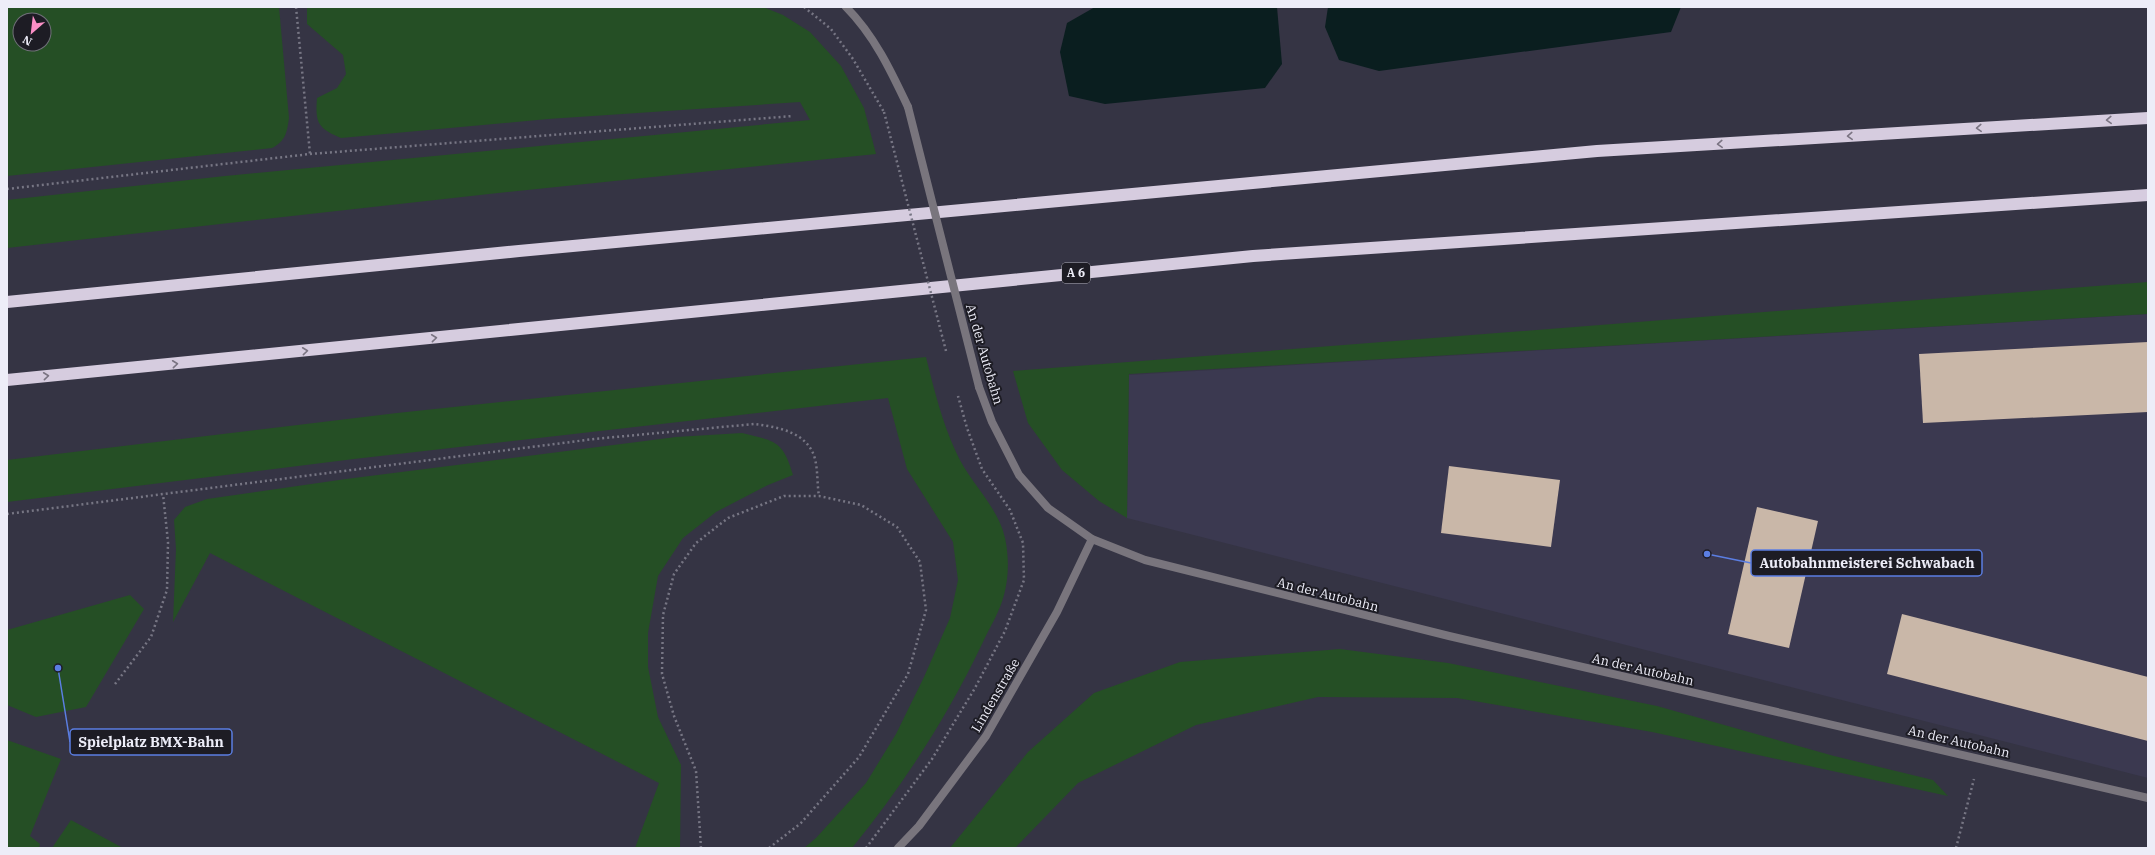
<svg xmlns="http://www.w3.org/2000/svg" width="2155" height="855" font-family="'IBM Plex Serif',serif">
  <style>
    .built { fill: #3b3950 }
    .green { fill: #254f25; fill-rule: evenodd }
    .water { fill: #0a1e1f }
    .building { fill: #c9b7a8 }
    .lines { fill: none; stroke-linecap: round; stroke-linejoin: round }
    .path { stroke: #777684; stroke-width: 2.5; stroke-dasharray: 2 3; stroke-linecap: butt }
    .minor { stroke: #79757d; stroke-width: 8 }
    .motorway { stroke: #d6ccdf; stroke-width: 12 }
    .path-bridge { stroke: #777684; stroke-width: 2.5; stroke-dasharray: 2 3; stroke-linecap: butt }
    .minor-bridge { stroke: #79757d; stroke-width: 8 }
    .oneway { stroke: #7a7482 }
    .labels { text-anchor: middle; stroke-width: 4; stroke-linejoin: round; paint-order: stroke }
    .shield { fill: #1d1c24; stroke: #afaeb8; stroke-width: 1 }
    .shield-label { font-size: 12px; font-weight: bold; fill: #ededf8 }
    .street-label { font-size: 13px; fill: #ededf8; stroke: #1d1c24 }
    .leader { fill: none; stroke: #5b7ee2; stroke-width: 1.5 }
    .callout-dot { fill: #5b7ee2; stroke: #1d1c24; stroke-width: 1.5 }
    .callout { fill: #1d1c24; stroke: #5b7ee2; stroke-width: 1.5 }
    .callout-label { font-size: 14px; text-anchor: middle; font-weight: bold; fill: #ededf8 }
  </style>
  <rect width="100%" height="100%" fill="#353444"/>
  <!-- built -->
  <path class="built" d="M 2148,314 L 2148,778 L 1127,518 L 1129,375 Z"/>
  <!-- green -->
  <g class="green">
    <path d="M 7,7 L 279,7 L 289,118 C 287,132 286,141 272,148 L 7,176 ZM 20,20 L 44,20 L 44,44 L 20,44 Z"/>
    <path d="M 307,7 L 763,7 L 783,15 L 810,32 L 841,66 L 864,108 L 876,154 L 489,194 L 7,248 L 7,200 L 225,176 L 810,120 L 800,102 L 548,119 L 341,138 C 318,128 315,123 317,98 L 337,88 L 346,74 L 343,55 L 307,24 Z"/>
    <path d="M 2148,282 L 2148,314 L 1129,374 L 1127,518 L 1099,501 L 1062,470 L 1028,423 L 1013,371 Z"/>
    <path d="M 926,357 C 934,389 942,422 956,452 C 969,482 998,506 1005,538 C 1009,556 1009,577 1004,595 C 1000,611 990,627 983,642 C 948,716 904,784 852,848 L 804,848 L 816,838 L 866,783 L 896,734 L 924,677 L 950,618 L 958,580 L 953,542 L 907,469 L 888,398 L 354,459 L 7,502 L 7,460 L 397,413 Z"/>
    <path d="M 742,433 C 775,441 783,440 793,475 L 768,485 L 716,512 L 683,538 L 658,576 L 648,633 L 648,667 L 658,717 L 681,765 L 680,848 L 635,848 L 659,783 L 210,553 L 173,622 L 176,549 L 174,520 L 185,507 L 207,499 L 346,479 L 676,437 Z"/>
    <path d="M 130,595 L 144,609 L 86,707 L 36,717 L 7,705 L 7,630 Z"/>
    <path d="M 1340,649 L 1448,663 L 1657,706 L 1834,756 L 1933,780 L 1948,796 L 1652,732 L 1457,698 L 1318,697 L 1196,725 L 1078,783 L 1015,848 L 950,848 L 1028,752 L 1094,693 L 1180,662 Z"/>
    <path d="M 7,740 L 61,759 L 30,836 L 40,844 L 39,848 L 7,848 Z"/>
    <path d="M 71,820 L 123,848 L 52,848 Z"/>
  </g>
  <!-- water -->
  <g class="water">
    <path d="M 1095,7 L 1277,7 L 1282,64 L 1265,88 L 1105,104 L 1069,96 L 1060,52 L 1067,23 Z"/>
    <path d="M 1328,7 L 1681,7 L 1671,32 L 1379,71 L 1339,60 L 1325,27 Z"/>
  </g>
  <!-- building -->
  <g class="building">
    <path d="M 2148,342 L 2148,412 L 1923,423 L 1919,354 Z"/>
    <path d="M 1449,466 L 1560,480 L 1551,547 L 1441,533 Z"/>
    <path d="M 1757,507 L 1818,521 L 1789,648 L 1728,634 Z"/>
    <path d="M 1902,614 L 2148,677 L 2148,741 L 1887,674 Z"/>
  </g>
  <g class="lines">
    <!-- path -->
    <g class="path">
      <path d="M 296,7 L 310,154"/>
      <path d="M 804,7 L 831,29 L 853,59 L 884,112"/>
      <path d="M 7,189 L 310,154 L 793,116"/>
      <path d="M 7,514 L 594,439 L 754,424 C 778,427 808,432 815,459 C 818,471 817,484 819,496"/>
      <path d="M 115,684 L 151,637 L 167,590 L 168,542 L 163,494"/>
      <path d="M 701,848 L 696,771 L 674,716 L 662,674 L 663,615 L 674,574 L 696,543 L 728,518 L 784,496 L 819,496 L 861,505 L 897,527 L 920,562 L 926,610 L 908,674 L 859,757 L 801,823 L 769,848"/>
      <path d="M 866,848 L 932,759 L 975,688 L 1005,631 L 1024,580 L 1023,543 L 1010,510 L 982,469 L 967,428 L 958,396"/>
      <path d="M 1956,848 L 1974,779"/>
    </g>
    <!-- minor -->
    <g class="minor">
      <path d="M 846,7 C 874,35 891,71 908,107"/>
      <path d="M 979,387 L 992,422 L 1019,475 L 1048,508 L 1092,539 L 1145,560 L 1449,636 L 2148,798"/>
      <path d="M 898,848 L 919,826 L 986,736 L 1057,612 L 1092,539"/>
    </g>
    <!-- motorway -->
    <g class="motorway">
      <path d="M 7,302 L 519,251 L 1597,151 L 2148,118"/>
      <path d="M 7,380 L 1253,256 L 2148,195"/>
    </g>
    <!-- path-bridge -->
    <path class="path-bridge" d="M 884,112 L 946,351"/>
    <!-- minor-bridge -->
    <path class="minor-bridge" d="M 908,107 L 979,387"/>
  </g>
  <!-- one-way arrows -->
  <defs><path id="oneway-chevron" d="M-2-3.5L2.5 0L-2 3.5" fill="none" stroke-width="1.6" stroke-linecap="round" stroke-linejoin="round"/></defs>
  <g class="oneway">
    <use href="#oneway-chevron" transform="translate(2109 120) rotate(177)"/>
    <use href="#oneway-chevron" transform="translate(1979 128) rotate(177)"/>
    <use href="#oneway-chevron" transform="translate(1850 136) rotate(177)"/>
    <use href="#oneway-chevron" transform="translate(1720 144) rotate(177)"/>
    <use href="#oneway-chevron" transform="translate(434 338) rotate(-6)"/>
    <use href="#oneway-chevron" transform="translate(305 351) rotate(-6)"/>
    <use href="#oneway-chevron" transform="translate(175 364) rotate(-6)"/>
    <use href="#oneway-chevron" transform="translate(46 376) rotate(-6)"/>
  </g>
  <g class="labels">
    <!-- shield labels -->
    <rect class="shield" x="1062" y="263" width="28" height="20" rx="3"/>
    <g class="shield-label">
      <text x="1076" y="277">A 6</text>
    </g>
    <!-- street labels -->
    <g class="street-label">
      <text transform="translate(985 354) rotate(74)" y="5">An der Autobahn</text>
      <text transform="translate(1328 594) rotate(14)" y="5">An der Autobahn</text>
      <text transform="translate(1643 669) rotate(13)" y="5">An der Autobahn</text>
      <text transform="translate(995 695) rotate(-60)" y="5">Lindenstraße</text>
      <text transform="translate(1959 741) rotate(13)" y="5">An der Autobahn</text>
    </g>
  </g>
  <!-- callouts -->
  <path class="leader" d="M1707 554L1751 563M58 668L70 742"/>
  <g class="callout-dot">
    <circle cx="1707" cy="554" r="4"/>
    <circle cx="58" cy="668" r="4"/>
  </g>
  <g class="callout">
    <rect x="1751" y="550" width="231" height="26" rx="4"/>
    <rect x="70" y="729" width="162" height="26" rx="4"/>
  </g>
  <g class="callout-label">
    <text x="1867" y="568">Autobahnmeisterei Schwabach</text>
    <text x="151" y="747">Spielplatz BMX-Bahn</text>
  </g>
  <!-- border -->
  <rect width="2155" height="855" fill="none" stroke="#ededf8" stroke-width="16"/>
  <!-- north arrow -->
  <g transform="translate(32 32) rotate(208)"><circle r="19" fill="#1d1c24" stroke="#707079"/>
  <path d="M0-3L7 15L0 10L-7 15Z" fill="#fb8fc6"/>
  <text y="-6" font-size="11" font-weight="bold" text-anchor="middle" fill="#ededf8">N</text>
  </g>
</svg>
